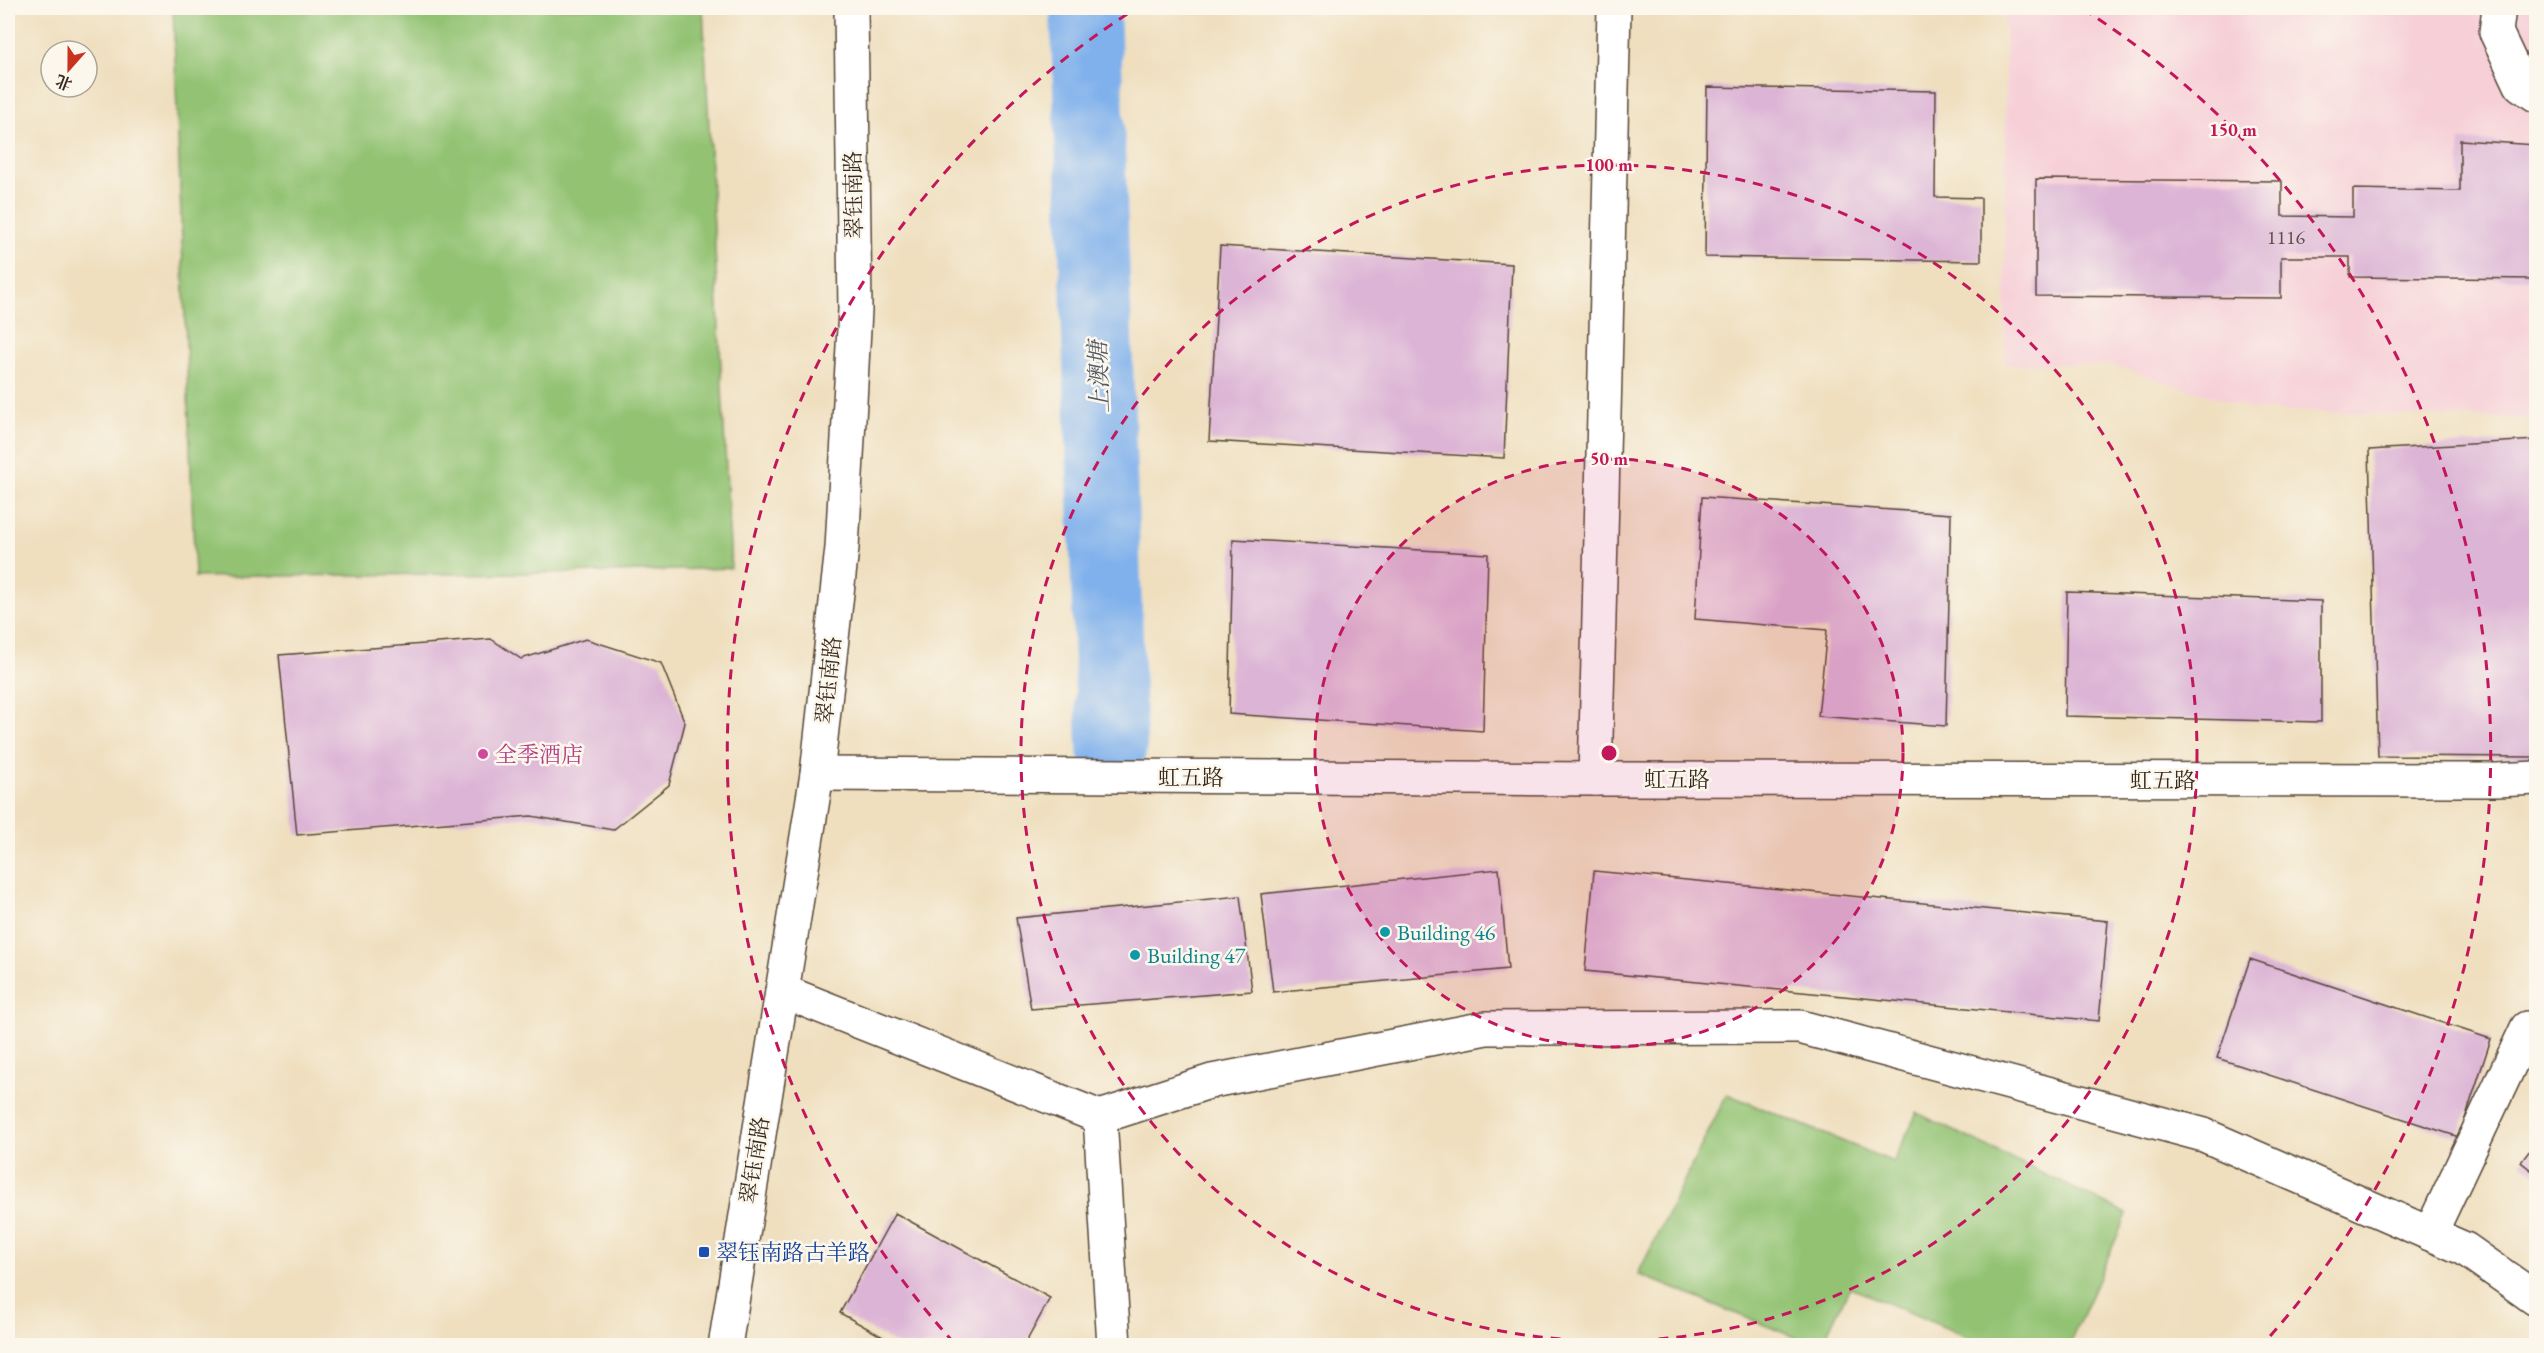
<svg xmlns="http://www.w3.org/2000/svg" width="2544" height="1353" font-family="'EB Garamond','Noto Serif SC',serif">
  <style>
    .built { fill: #f6cfd7 }
    .garden { fill: #92c272; stroke: #667648; stroke-width: 1.5 }
    .lines { fill: none; stroke-linecap: round; stroke-linejoin: round }
    .river { stroke: #80b1ec; stroke-width: 70 }
    .building { fill: #dcb4d5 }
    .minor-casing { stroke: #564536; stroke-width: 36 }
    .minor { stroke: #fff; stroke-width: 33 }
    .ring { fill: none; stroke: #c2185b; stroke-width: 3; stroke-dasharray: 10 8 }
    .hotel-dot { fill: #d1479c; stroke: #fbf7ec; stroke-width: 2 }
    .culture-dot { fill: #0f9aa8; stroke: #fbf7ec; stroke-width: 2 }
    .transit-dot { fill: #1a4fb4; stroke: #fbf7ec; stroke-width: 2 }
    .labels { text-anchor: middle; stroke-width: 5; stroke-linejoin: round; paint-order: stroke }
    .number-label { font-size: 20px; fill: #634c4c }
    .street-label { font-size: 22px; fill: #3b2a1e; stroke: #fbf7ec }
    .hotel-label { font-size: 22px; fill: #b23c85; stroke: #fbf7ec; text-anchor: start }
    .culture-label { font-size: 22px; fill: #0d838f; stroke: #fbf7ec; text-anchor: start }
    .transit-label { font-size: 22px; fill: #164399; stroke: #fbf7ec; text-anchor: start }
    .water-label { font-size: 24px; font-style: italic; fill: #535966; stroke: #fbf7ec }
    .centre { fill: #c2185b; stroke: #fbf7ec; stroke-width: 3 }
    .ring-label { font-size: 18px; text-anchor: middle; font-weight: bold; fill: #c2185b; stroke: #fbf7ec; stroke-width: 5; stroke-linejoin: round; paint-order: stroke }
  </style>
  <rect width="100%" height="100%" fill="#fbf7ec"/>
  <filter id="ink" filterUnits="userSpaceOnUse"><feTurbulence type="fractalNoise" baseFrequency=".0167" numOctaves="2"/><feDisplacementMap in="SourceGraphic" scale="12" xChannelSelector="R" yChannelSelector="G"/><feConvolveMatrix kernelMatrix="1 2 1 2 8 2 1 2 1" color-interpolation-filters="sRGB"/></filter>
  <filter id="wash" filterUnits="userSpaceOnUse"><feTurbulence type="fractalNoise" baseFrequency=".008" numOctaves="4" result="noise"/><feDisplacementMap in="SourceGraphic" scale="24" xChannelSelector="R" yChannelSelector="G"/><feGaussianBlur stdDeviation="1.35" result="paint"/><feColorMatrix in="noise" values="0 0 0 0 0 0 0 0 0 0 0 0 0 0 0 0 0 1.4 0 .05"/><feComposite in="paint" operator="in"/></filter>
  <g filter="url(#wash)">
    <rect width="100%" height="100%" fill="#efdfbf"/>
    <!-- built -->
    <g class="built">
      <path d="M 1672,8 L 1852,8 L 1672,10 Z"/>
      <path d="M 2005,8 L 2536,8 L 2536,419 L 2255,410 L 2111,365 L 2005,364 Z"/>
    </g>
    <!-- garden -->
    <g class="garden">
      <path d="M 173,8 L 703,8 L 731,568 L 613,572 L 195,577 Z"/>
      <path d="M 1727,1094 L 1893,1162 L 1917,1113 L 2127,1214 L 2069,1345 L 1986,1345 L 1850,1287 L 1821,1345 L 1814,1345 L 1638,1274 Z"/>
    </g>
    <g class="lines">
      <!-- river -->
      <path class="river" d="M 1085,8 L 1112,746"/>
    </g>
    <g id="blocks">
      <!-- building -->
      <g class="building">
        <path d="M 1707,87 L 1936,91 L 1935,197 L 1981,198 L 1981,261 L 1705,257 Z"/>
        <path d="M 2460,140 L 2536,145 L 2536,279 L 2350,277 L 2350,257 L 2281,257 L 2281,298 L 2036,296 L 2036,179 L 2282,181 L 2282,216 L 2353,217 L 2353,189 L 2460,191 Z"/>
        <path d="M 1220,246 L 1512,264 L 1504,458 L 1209,441 Z"/>
        <path d="M 2536,440 L 2536,570 L 2533,570 L 2536,654 L 2536,757 L 2378,756 L 2369,450 Z"/>
        <path d="M 1702,497 L 1951,514 L 1946,726 L 1818,716 L 1827,630 L 1695,619 Z"/>
        <path d="M 1233,539 L 1488,554 L 1483,731 L 1229,714 Z"/>
        <path d="M 2067,592 L 2321,601 L 2321,722 L 2065,716 Z"/>
        <path d="M 491,639 L 521,659 L 586,639 L 661,663 L 685,723 L 669,785 L 613,830 L 531,816 L 297,835 L 279,655 Z"/>
        <path d="M 1499,869 L 1508,969 L 1273,992 L 1261,894 Z"/>
        <path d="M 1594,871 L 2108,921 L 2099,1021 L 1585,971 Z"/>
        <path d="M 1240,896 L 1252,991 L 1031,1009 L 1016,918 Z"/>
        <path d="M 2250,959 L 2491,1039 L 2459,1137 L 2217,1058 Z"/>
        <path d="M 2536,1142 L 2536,1174 L 2521,1162 Z"/>
        <path d="M 895,1213 L 1050,1298 L 1024,1346 L 899,1346 L 840,1313 Z"/>
      </g>
    </g>
  </g>
  <g filter="url(#ink)">
    <use href="#blocks" fill-opacity="0" stroke="#564536" stroke-width="1.5"/>
    <g class="lines">
      <defs>
        <g id="minor">
          <path d="M 2499,8 L 2496,32 L 2521,85 L 2536,95"/>
          <path d="M 817,774 L 1595,779 L 2497,780 L 2536,778"/>
          <path d="M 1595,779 L 1614,8"/>
          <path d="M 782,991 L 1100,1117 L 1212,1081 L 1486,1028 L 1800,1027 L 2204,1135 L 2465,1249 L 2536,1299"/>
          <path d="M 1100,1117 L 1114,1346"/>
          <path d="M 2430,1234 L 2527,1028 L 2536,1031"/>
          <path d="M 725,1346 L 817,774 L 842,548 L 855,310 L 851,8"/>
        </g>
      </defs>
      <!-- minor casing -->
      <use href="#minor" class="minor-casing"/>
      <!-- minor -->
      <use href="#minor" class="minor"/>
    </g>
  </g>
  <!-- distance rings -->
  <circle cx="1609" cy="753" r="294" fill="#c2185b" fill-opacity=".12"/>
  <g class="ring">
    <circle cx="1609" cy="753" r="294"/>
    <circle cx="1609" cy="753" r="588"/>
    <path d="M954 1343A882 882 0 0 1 1135 9M2083 9A882 882 0 0 1 2264 1343"/>
  </g>
  <!-- markers -->
  <circle class="hotel-dot" cx="483" cy="754" r="6"/>
  <g class="culture-dot">
    <circle cx="1385" cy="932" r="6"/>
    <circle cx="1135" cy="955" r="6"/>
  </g>
  <rect class="transit-dot" x="698" y="1246" width="12" height="12" rx="3"/>
  <g class="labels">
    <!-- number labels -->
    <g class="number-label">
      <text x="2286" y="244">1116</text>
    </g>
    <!-- street labels -->
    <g class="street-label">
      <text transform="translate(853 195) rotate(-91)" y="8">翠钰南路</text>
      <text transform="translate(828 680) rotate(-84)" y="8">翠钰南路</text>
      <text x="1191" y="785">虹五路</text>
      <text x="1677" y="787">虹五路</text>
      <text x="2163" y="788">虹五路</text>
      <text transform="translate(754 1160) rotate(-81)" y="8">翠钰南路</text>
    </g>
    <!-- hotel labels -->
    <g class="hotel-label">
      <text x="495" y="762">全季酒店</text>
    </g>
    <!-- culture labels -->
    <g class="culture-label">
      <text x="1397" y="940">Building 46</text>
      <text x="1147" y="963">Building 47</text>
    </g>
    <!-- transit labels -->
    <g class="transit-label">
      <text x="716" y="1260">翠钰南路古羊路</text>
    </g>
    <!-- water labels -->
    <g class="water-label">
      <text transform="translate(1099 377) rotate(-92)" y="8">上澳塘</text>
    </g>
  </g>
  <circle cx="1609" cy="753" r="9" class="centre"/>
  <g class="ring-label">
    <text x="2233" y="136">150 m</text>
    <text x="1609" y="171">100 m</text>
    <text x="1609" y="465">50 m</text>
  </g>
  <!-- margin -->
  <rect width="2544" height="1353" fill="none" stroke="#fbf7ec" stroke-width="30"/>
  <!-- north arrow -->
  <g transform="translate(69 69) rotate(201)"><circle r="28" fill="#fbf7ec" stroke="#aea59a" stroke-width="1.5"/>
  <path d="M0-4.5L10 22L0 15L-10 22Z" fill="#c8321e"/>
  <text y="-9" font-size="16" font-weight="bold" text-anchor="middle" fill="#3b2a1e">北</text>
  </g>
</svg>
